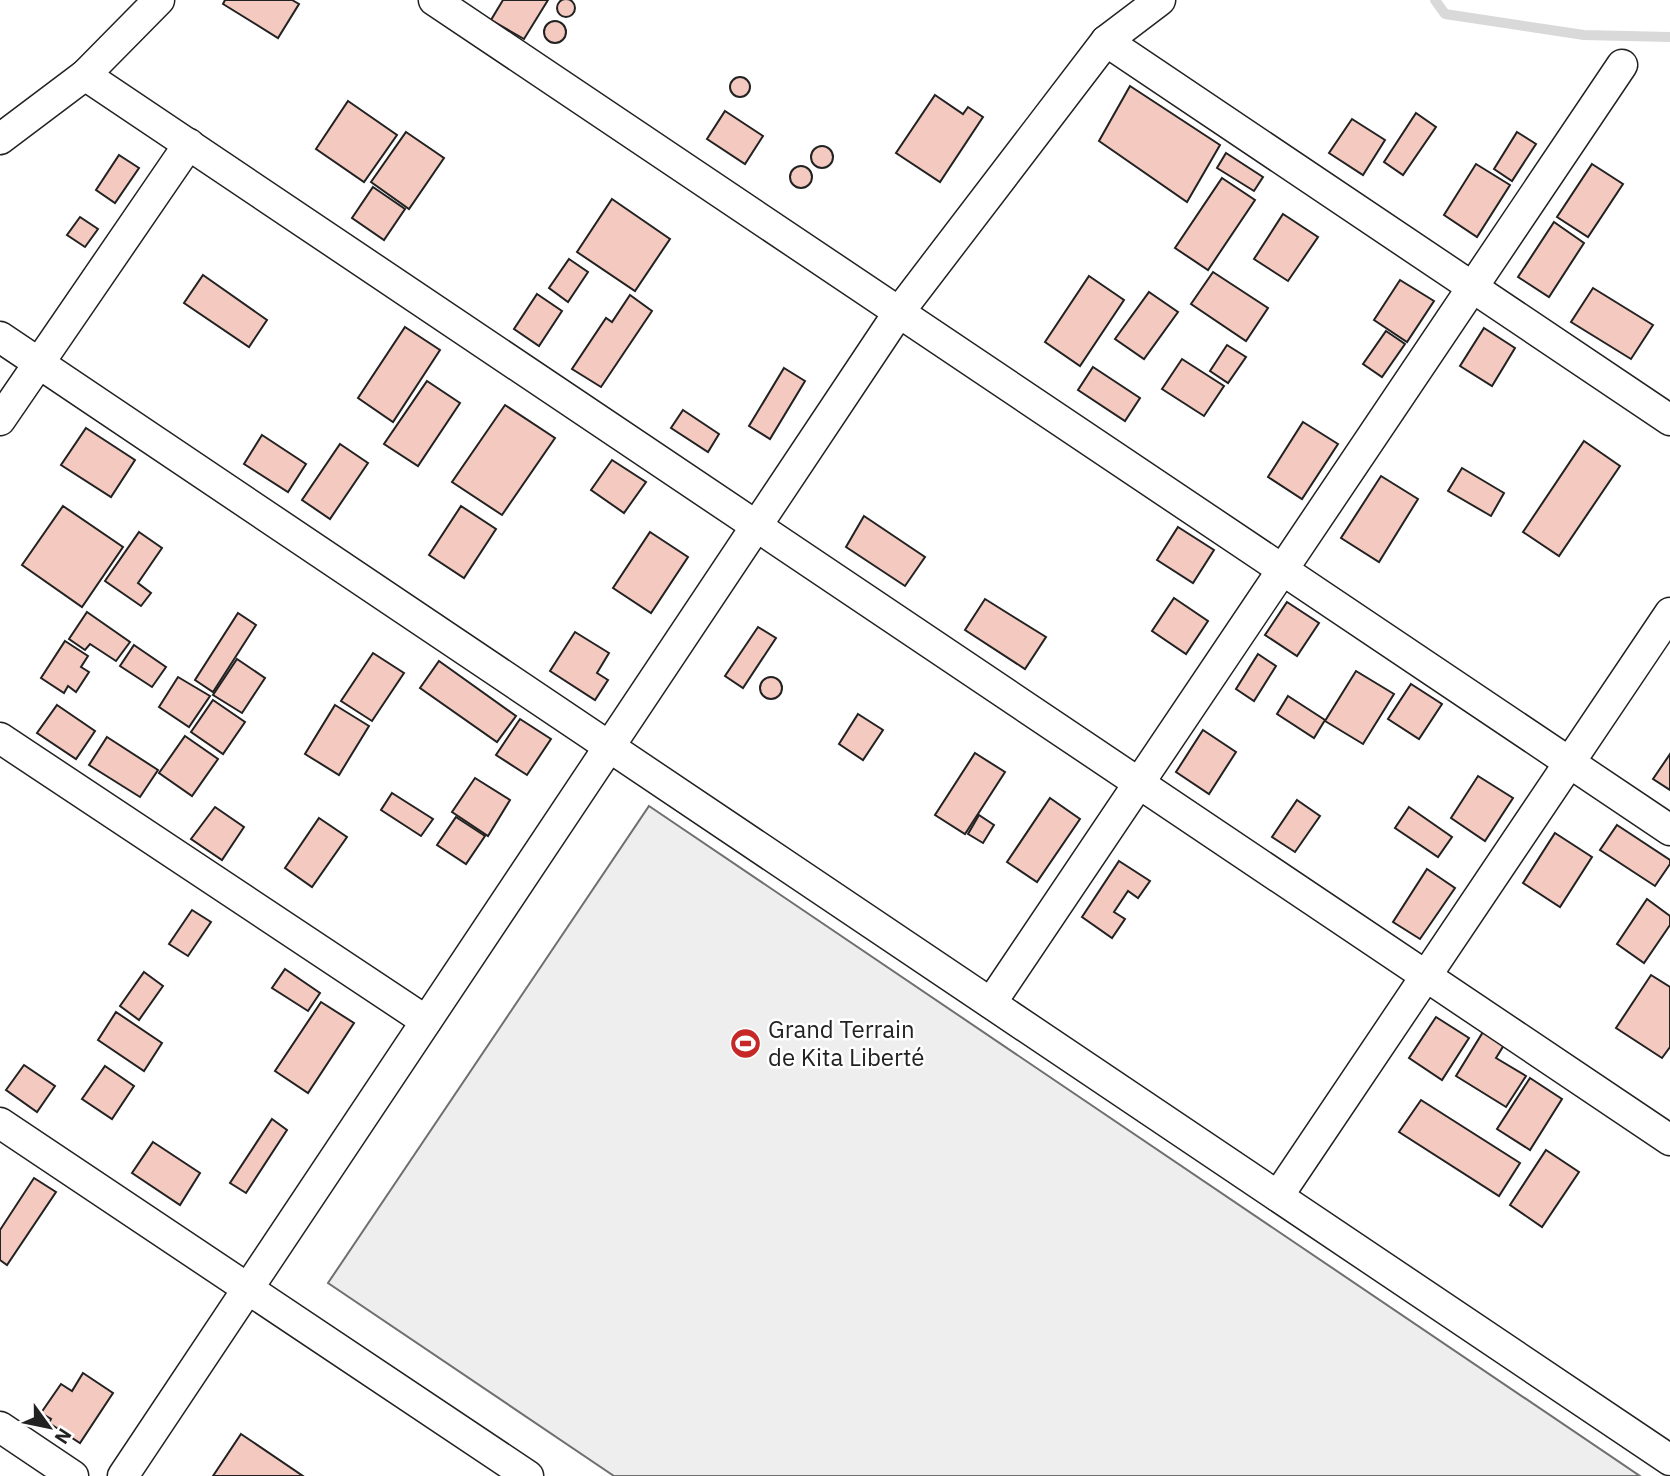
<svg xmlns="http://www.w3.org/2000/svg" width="1670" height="1476" font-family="'IBM Plex Sans',sans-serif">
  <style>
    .green { fill: #eee; stroke: #6f6f6f; stroke-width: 2 }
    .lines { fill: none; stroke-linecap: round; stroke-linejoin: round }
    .stream { stroke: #d9d9d9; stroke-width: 10 }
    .building { fill: #f3c9c0; stroke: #222; stroke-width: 2 }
    .minor-casing { stroke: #222; stroke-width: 33 }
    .minor { stroke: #fff; stroke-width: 30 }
    .labels { text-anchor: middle; stroke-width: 5; stroke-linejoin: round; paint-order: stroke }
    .poi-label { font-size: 24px; fill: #222; stroke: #fff; text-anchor: start }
  </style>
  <rect width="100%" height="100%" fill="#fff"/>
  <!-- green -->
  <path class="green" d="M 649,806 L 1640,1476 L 614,1476 L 328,1283 Z"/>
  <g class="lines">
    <!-- stream -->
    <path class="stream" d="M 1435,0 L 1445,14 L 1584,35 L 1670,37"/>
  </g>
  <!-- building -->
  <g class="building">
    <circle cx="566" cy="8" r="9"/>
    <path d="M 225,0 L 292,0 L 299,4 L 278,38 L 223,4 Z"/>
    <path d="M 503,0 L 548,0 L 524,39 L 491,20 Z"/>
    <circle cx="555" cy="32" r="11"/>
    <circle cx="740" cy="87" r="10"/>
    <path d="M 1130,86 L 1220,145 L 1187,202 L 1099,141 Z"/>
    <path d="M 935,95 L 963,114 L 968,107 L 983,117 L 940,182 L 896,153 Z"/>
    <path d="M 348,101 L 397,135 L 364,182 L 316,149 Z"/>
    <path d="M 725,111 L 763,136 L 745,164 L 707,139 Z"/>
    <path d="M 1416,113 L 1436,127 L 1403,175 L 1384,162 Z"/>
    <path d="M 1352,119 L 1385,140 L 1363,175 L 1329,153 Z"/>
    <path d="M 406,132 L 444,158 L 409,209 L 371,182 Z"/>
    <path d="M 1517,132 L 1536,144 L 1512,181 L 1494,169 Z"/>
    <circle cx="822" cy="157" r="11"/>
    <path d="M 1226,153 L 1263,177 L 1254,191 L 1217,168 Z"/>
    <path d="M 119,155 L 139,168 L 115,203 L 96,190 Z"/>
    <path d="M 1476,164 L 1510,185 L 1477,237 L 1444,215 Z"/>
    <path d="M 1592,164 L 1623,184 L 1588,237 L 1557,217 Z"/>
    <circle cx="801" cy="177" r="11"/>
    <path d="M 1222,178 L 1255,200 L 1208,270 L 1175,248 Z"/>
    <path d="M 373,187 L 405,209 L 384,240 L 352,218 Z"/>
    <path d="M 612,199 L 670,239 L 635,291 L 577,252 Z"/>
    <path d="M 1283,214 L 1318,237 L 1288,281 L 1254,259 Z"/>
    <path d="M 80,217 L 98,229 L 85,247 L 67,235 Z"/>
    <path d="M 1554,222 L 1584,243 L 1549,297 L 1518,277 Z"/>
    <path d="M 569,259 L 588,272 L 568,302 L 549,288 Z"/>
    <path d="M 1213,272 L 1268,308 L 1246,341 L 1191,304 Z"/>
    <path d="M 203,275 L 267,320 L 249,347 L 184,303 Z"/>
    <path d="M 1089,276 L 1124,300 L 1080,366 L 1045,342 Z"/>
    <path d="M 1400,280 L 1434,301 L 1407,342 L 1374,320 Z"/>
    <path d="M 1593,288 L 1653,325 L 1631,359 L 1571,322 Z"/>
    <path d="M 1149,292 L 1178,312 L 1144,359 L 1115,339 Z"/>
    <path d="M 537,294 L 562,311 L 539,346 L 514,329 Z"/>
    <path d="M 630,295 L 652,311 L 601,387 L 572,369 L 606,318 L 612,322 Z"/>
    <path d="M 405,327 L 440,350 L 393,422 L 358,398 Z"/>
    <path d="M 1484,328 L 1515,348 L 1492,386 L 1460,366 Z"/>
    <path d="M 1386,331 L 1405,344 L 1382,377 L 1363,364 Z"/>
    <path d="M 1227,345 L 1246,357 L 1228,383 L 1210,371 Z"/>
    <path d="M 1182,359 L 1224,386 L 1204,416 L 1162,389 Z"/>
    <path d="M 1093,367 L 1140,398 L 1125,421 L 1078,390 Z"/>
    <path d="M 784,368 L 805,381 L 770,439 L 749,426 Z"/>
    <path d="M 427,381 L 460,403 L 418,466 L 384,444 Z"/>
    <path d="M 505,405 L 555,438 L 502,515 L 452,482 Z"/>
    <path d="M 683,410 L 719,434 L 708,452 L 671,428 Z"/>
    <path d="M 1303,422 L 1338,444 L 1302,499 L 1268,477 Z"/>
    <path d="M 86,428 L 135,460 L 111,497 L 61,465 Z"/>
    <path d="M 262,435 L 306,464 L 288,492 L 244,464 Z"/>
    <path d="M 1584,441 L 1620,466 L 1559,556 L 1523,532 Z"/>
    <path d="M 340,444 L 368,463 L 330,519 L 302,500 Z"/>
    <path d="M 612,460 L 646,482 L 624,513 L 591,490 Z"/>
    <path d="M 1462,468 L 1504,493 L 1491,516 L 1448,491 Z"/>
    <path d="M 1381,476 L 1418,499 L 1379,562 L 1341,538 Z"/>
    <path d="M 63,506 L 123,547 L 82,607 L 22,565 Z"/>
    <path d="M 461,506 L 496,529 L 464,578 L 429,555 Z"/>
    <path d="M 864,516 L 925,557 L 905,586 L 846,547 Z"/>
    <path d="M 1178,527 L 1214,550 L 1193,583 L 1157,560 Z"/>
    <path d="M 139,532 L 162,548 L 138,583 L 151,593 L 141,606 L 105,581 Z"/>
    <path d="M 650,532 L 688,557 L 651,613 L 613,588 Z"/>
    <path d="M 1174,598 L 1208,621 L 1186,654 L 1152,631 Z"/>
    <path d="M 985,599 L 1046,637 L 1025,669 L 965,630 Z"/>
    <path d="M 1287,602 L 1319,623 L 1297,656 L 1265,635 Z"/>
    <path d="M 87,612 L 130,642 L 116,661 L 90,644 L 85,650 L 69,639 Z"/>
    <path d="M 238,613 L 256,625 L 213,692 L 195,680 Z"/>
    <path d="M 758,627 L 776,638 L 743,688 L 725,676 Z"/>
    <path d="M 575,632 L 609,653 L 597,673 L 608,680 L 595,700 L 550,671 Z"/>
    <path d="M 65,641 L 88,656 L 81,667 L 89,672 L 76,692 L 68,686 L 64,693 L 41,678 Z"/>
    <path d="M 134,645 L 166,667 L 152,687 L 120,666 Z"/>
    <path d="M 373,653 L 404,673 L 372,721 L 341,701 Z"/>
    <path d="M 1258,654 L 1276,666 L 1254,701 L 1236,689 Z"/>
    <path d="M 237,659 L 265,678 L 242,713 L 213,695 Z"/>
    <path d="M 439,661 L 516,716 L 497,742 L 420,688 Z"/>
    <path d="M 1356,671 L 1394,694 L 1363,744 L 1325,721 Z"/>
    <path d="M 178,677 L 210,696 L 189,727 L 159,707 Z"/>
    <circle cx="771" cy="688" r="11"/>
    <path d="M 1411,684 L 1442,704 L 1419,739 L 1388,719 Z"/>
    <path d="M 1288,696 L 1325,720 L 1314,738 L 1277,714 Z"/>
    <path d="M 213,700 L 245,722 L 223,754 L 191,732 Z"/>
    <path d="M 57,705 L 95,731 L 76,759 L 37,733 Z"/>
    <path d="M 335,705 L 369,726 L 339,775 L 305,754 Z"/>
    <path d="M 858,714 L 883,730 L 863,760 L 839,744 Z"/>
    <path d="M 520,719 L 551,739 L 527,775 L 496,755 Z"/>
    <path d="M 1203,730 L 1236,752 L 1209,794 L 1176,772 Z"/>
    <path d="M 185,736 L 218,759 L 192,796 L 159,773 Z"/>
    <path d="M 107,737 L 158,770 L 140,797 L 89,765 Z"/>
    <path d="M 975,753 L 1005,772 L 965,834 L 935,815 Z"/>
    <path d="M 1670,754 L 1670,790 L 1653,779 Z"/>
    <path d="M 1478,776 L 1513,798 L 1485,841 L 1451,818 Z"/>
    <path d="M 475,778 L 510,800 L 488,836 L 452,812 Z"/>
    <path d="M 392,793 L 433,819 L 421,836 L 381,810 Z"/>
    <path d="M 1050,798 L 1080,819 L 1037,882 L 1007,862 Z"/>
    <path d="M 1297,800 L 1320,816 L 1295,852 L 1272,837 Z"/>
    <path d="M 215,807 L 244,827 L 222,860 L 191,839 Z"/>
    <path d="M 1409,807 L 1452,837 L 1438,857 L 1395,828 Z"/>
    <path d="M 979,815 L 994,825 L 983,843 L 968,834 Z"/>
    <path d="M 456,817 L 485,836 L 466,864 L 437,845 Z"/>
    <path d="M 319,818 L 347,837 L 312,887 L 285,868 Z"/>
    <path d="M 1617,825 L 1670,860 L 1670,864 L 1655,886 L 1600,850 Z"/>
    <path d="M 1555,833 L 1592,857 L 1560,907 L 1523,883 Z"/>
    <path d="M 1119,861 L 1150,881 L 1138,898 L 1128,891 L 1114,912 L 1125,919 L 1112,938 L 1082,917 Z"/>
    <path d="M 1427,869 L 1455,888 L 1420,939 L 1393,922 Z"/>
    <path d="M 1647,899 L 1670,916 L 1670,925 L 1644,963 L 1617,944 Z"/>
    <path d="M 192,910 L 211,922 L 188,956 L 169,944 Z"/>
    <path d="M 285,969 L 320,993 L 308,1011 L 272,988 Z"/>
    <path d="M 144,972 L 163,986 L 139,1020 L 120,1006 Z"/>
    <path d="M 1651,975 L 1670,987 L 1670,1047 L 1662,1058 L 1616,1028 Z"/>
    <path d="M 321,1002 L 354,1023 L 308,1093 L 275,1071 Z"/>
    <path d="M 116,1012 L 162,1043 L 144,1071 L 98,1040 Z"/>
    <path d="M 1436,1017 L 1469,1038 L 1442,1080 L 1409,1058 Z"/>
    <path d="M 1483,1032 L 1504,1045 L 1496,1058 L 1526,1076 L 1506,1107 L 1456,1076 Z"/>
    <path d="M 24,1065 L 55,1086 L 37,1112 L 6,1090 Z"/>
    <path d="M 105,1066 L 134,1086 L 112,1119 L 82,1099 Z"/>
    <path d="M 1530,1078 L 1562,1099 L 1530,1150 L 1497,1129 Z"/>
    <path d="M 1421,1100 L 1520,1163 L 1499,1196 L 1399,1132 Z"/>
    <path d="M 272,1119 L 287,1130 L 246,1193 L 230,1183 Z"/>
    <path d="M 153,1142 L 200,1173 L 180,1205 L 132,1173 Z"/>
    <path d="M 1546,1150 L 1579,1172 L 1542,1227 L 1510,1205 Z"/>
    <path d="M 34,1178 L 56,1192 L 7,1265 L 0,1260 L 0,1230 Z"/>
    <path d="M 83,1373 L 113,1393 L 80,1443 L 49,1423 L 51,1419 L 41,1413 L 61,1384 L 72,1391 Z"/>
    <path d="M 241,1434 L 303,1476 L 213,1476 Z"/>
  </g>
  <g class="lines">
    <defs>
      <g id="minor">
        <path d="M 434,0 L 1670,830"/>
        <path d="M 1106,41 L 1670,420"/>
        <path d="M 85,75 L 1670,1140"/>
        <path d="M 0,139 L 85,75 L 159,0"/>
        <path d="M 0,337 L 1670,1460"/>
        <path d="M 0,420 L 189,144"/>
        <path d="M 0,738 L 426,1021"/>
        <path d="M 991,1003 L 1622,65"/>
        <path d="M 0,1123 L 528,1476"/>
        <path d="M 1278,1196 L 1670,613"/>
        <path d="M 0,1427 L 73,1476"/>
        <path d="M 123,1476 L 899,312 L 1106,41 L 1160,0"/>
      </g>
    </defs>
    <!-- minor casing -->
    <use href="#minor" class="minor-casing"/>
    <!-- minor -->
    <use href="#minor" class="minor"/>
  </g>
  <!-- icons -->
  <defs>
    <symbol id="stadium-disc" viewBox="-11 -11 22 22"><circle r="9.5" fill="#c62828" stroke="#fff"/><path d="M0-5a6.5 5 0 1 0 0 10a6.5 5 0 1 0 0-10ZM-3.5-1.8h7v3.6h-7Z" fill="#fff"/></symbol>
  </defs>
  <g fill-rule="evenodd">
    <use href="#stadium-disc" x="728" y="1026" width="35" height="35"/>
  </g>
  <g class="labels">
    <!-- poi labels -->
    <g class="poi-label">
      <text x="768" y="1038">Grand Terrain<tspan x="768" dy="28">de Kita Liberté</tspan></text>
    </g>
  </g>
  <!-- north arrow -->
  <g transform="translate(49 1427) rotate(123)" stroke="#ffffff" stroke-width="5" paint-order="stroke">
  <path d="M0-5L12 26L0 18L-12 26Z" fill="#222222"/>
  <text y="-10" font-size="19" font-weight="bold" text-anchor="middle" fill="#222222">N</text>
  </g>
</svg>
